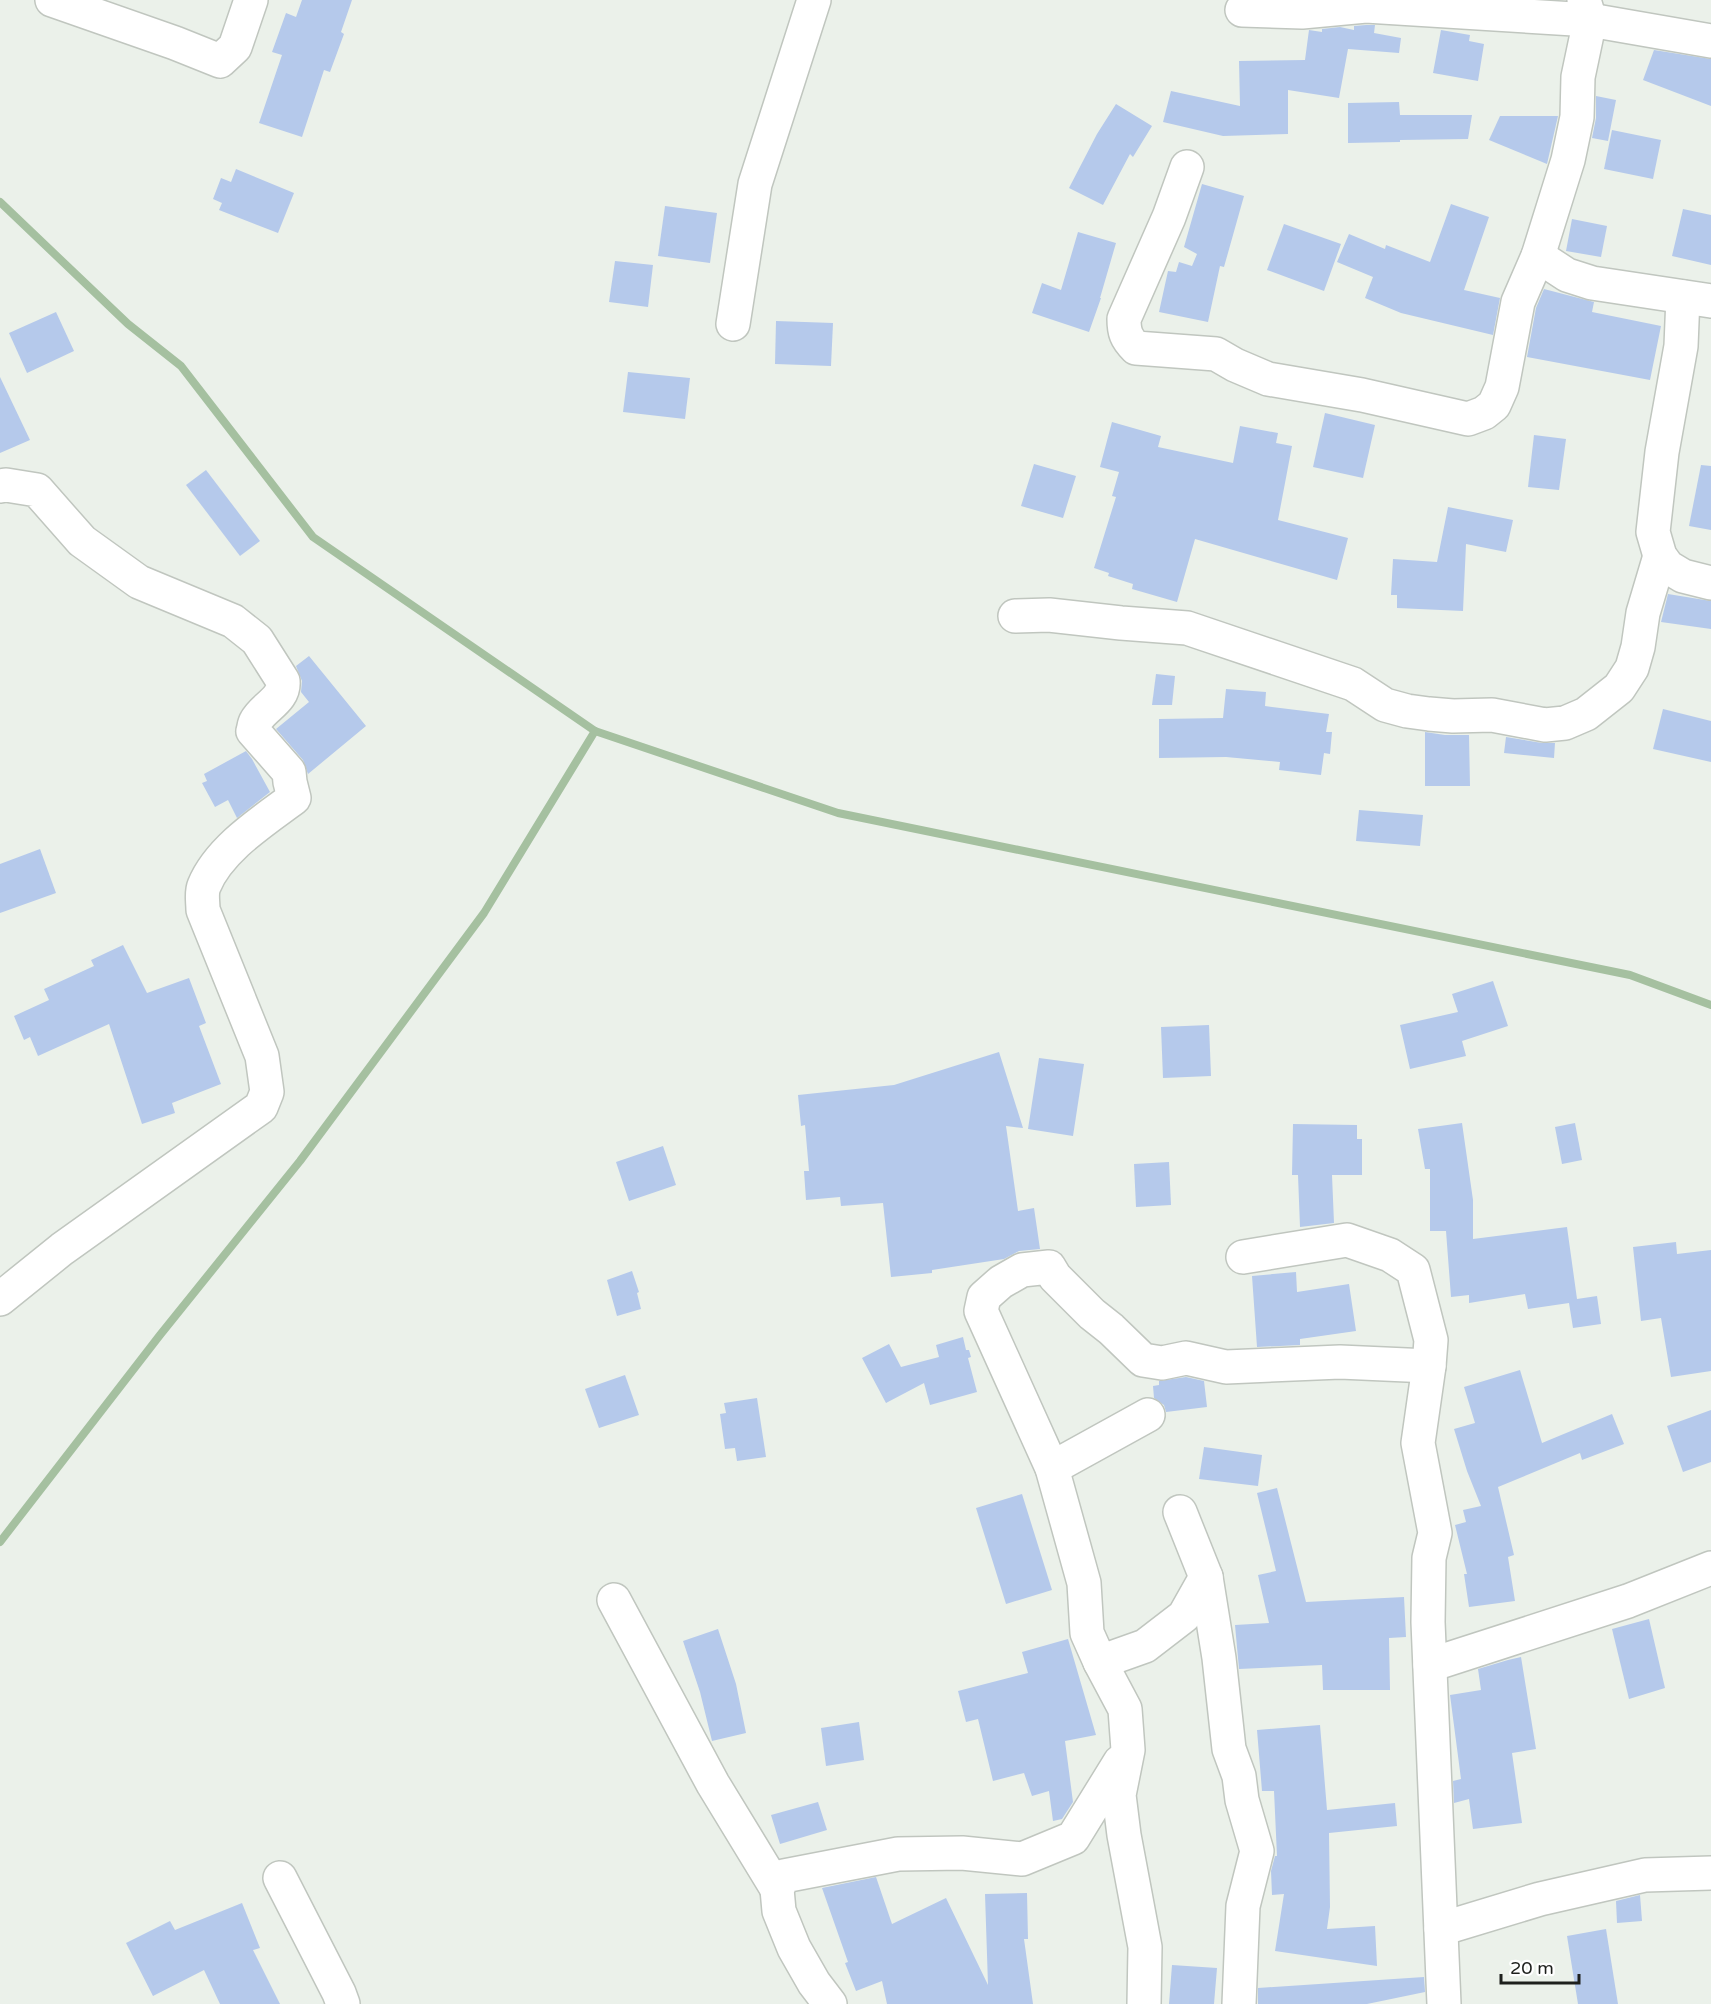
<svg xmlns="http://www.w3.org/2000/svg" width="1711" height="2004" font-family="'Varela Round',sans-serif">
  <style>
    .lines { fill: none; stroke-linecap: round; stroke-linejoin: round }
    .stream { stroke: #a5c0a0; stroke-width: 8 }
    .building { fill: #b5c9eb }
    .minor-casing { stroke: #c0c6bf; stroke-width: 36 }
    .minor { stroke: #fff; stroke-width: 33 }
  </style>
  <rect width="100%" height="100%" fill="#ebf1ea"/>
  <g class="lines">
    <!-- stream -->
    <g class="stream">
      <path d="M 0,202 L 128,324 L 181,366 L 313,537 L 595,731 L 838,813 L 1630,975 L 1711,1005"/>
      <path d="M 0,1542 L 160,1335 L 300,1161 L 484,913 L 595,731"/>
    </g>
  </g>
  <!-- building -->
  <g class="building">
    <path d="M 302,0 L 352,0 L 341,32 L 344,34 L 330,72 L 324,70 L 302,137 L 259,123 L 282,55 L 272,52 L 286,13 L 296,17 Z"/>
    <path d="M 1366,25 L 1375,25 L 1374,33 L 1401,38 L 1399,53 L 1348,49 L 1339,98 L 1288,90 L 1288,134 L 1223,136 L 1163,122 L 1171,91 L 1240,106 L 1239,61 L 1305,60 L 1309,30 L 1322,32 L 1322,29 L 1340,27 L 1354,30 L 1354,26 Z"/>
    <path d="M 1441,30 L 1470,35 L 1469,41 L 1484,44 L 1478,81 L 1433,73 Z"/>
    <path d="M 1654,50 L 1711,59 L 1711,106 L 1643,80 Z"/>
    <path d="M 1596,96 L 1616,100 L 1608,141 L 1592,138 L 1596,118 Z"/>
    <path d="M 1399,102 L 1400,115 L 1472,115 L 1468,139 L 1400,140 L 1400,142 L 1348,143 L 1348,103 Z"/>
    <path d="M 1116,104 L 1152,126 L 1133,157 L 1130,154 L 1103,205 L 1069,188 L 1097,134 Z"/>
    <path d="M 1500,116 L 1558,116 L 1547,164 L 1489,140 Z"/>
    <path d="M 1612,130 L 1661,140 L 1653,179 L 1604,169 Z"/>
    <path d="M 236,169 L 294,193 L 278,233 L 219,210 L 222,203 L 213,199 L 221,178 L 231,182 Z"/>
    <path d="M 1202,184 L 1244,196 L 1224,267 L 1220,266 L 1208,322 L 1159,312 L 1168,271 L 1176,272 L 1179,262 L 1192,266 L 1197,254 L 1184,247 Z"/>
    <path d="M 1451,204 L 1489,217 L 1464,290 L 1500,298 L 1493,335 L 1401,313 L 1365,298 L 1373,277 L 1337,262 L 1349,234 L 1385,249 L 1386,245 L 1430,262 Z"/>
    <path d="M 665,206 L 717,213 L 710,263 L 658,256 Z"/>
    <path d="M 1683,209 L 1711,215 L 1711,265 L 1672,256 Z"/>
    <path d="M 1572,219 L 1607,226 L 1601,257 L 1566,251 Z"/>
    <path d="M 1284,224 L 1341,244 L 1324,291 L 1267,270 Z"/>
    <path d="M 1078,232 L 1116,243 L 1100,298 L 1101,298 L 1089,332 L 1032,313 L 1042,283 L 1061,290 Z"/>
    <path d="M 615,261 L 653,265 L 648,307 L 609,302 Z"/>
    <path d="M 1544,289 L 1594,302 L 1592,312 L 1661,326 L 1650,380 L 1527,357 L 1536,308 Z"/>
    <path d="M 56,312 L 74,351 L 27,373 L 9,333 Z"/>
    <path d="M 776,321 L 833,323 L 831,366 L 775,364 Z"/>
    <path d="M 628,372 L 690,378 L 685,419 L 623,412 Z"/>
    <path d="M 0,377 L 30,440 L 0,453 Z"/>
    <path d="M 1325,413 L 1375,425 L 1363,478 L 1313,467 Z"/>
    <path d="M 1112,422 L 1161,436 L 1158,447 L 1233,463 L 1240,426 L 1278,433 L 1276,443 L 1292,446 L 1278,520 L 1348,538 L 1337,580 L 1195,539 L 1177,602 L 1132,589 L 1133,584 L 1108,576 L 1109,573 L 1094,568 L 1116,497 L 1112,496 L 1119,472 L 1100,467 Z"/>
    <path d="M 1534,435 L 1566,439 L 1559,490 L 1528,487 Z"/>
    <path d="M 1034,464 L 1076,476 L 1063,518 L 1021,506 Z"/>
    <path d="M 1701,465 L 1711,466 L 1711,530 L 1689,526 Z"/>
    <path d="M 206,470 L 260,541 L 240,556 L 186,485 Z"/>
    <path d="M 1448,507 L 1513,520 L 1506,552 L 1466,544 L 1463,611 L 1397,608 L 1397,595 L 1391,595 L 1393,559 L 1437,562 Z"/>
    <path d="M 1668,594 L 1711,601 L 1711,629 L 1661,622 Z"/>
    <path d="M 309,656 L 366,726 L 308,774 L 303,760 L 276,729 L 309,702 L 301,692 L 302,681 L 296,666 Z"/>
    <path d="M 1156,674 L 1175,676 L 1172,705 L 1152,705 Z"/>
    <path d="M 1226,689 L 1266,692 L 1265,706 L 1329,714 L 1326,732 L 1332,732 L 1330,754 L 1324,753 L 1321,775 L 1279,770 L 1280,762 L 1226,757 L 1159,758 L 1159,719 L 1223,718 Z"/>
    <path d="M 1663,709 L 1711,721 L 1711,762 L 1653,749 Z"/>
    <path d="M 1425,732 L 1445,735 L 1469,735 L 1470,786 L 1425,786 Z"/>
    <path d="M 1506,737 L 1542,743 L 1555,743 L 1554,758 L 1504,753 Z"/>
    <path d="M 246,751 L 252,759 L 270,792 L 237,818 L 228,800 L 215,807 L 202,783 L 207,781 L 204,774 Z"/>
    <path d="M 1359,810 L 1423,815 L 1420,846 L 1356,841 Z"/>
    <path d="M 40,849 L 56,893 L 0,913 L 0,864 Z"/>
    <path d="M 123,945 L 147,993 L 189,978 L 206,1023 L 199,1026 L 221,1084 L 172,1103 L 175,1113 L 142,1124 L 109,1024 L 38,1056 L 30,1037 L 24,1040 L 14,1016 L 49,1000 L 44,989 L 94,966 L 91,960 Z"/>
    <path d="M 1493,981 L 1508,1026 L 1462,1041 L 1466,1056 L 1410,1069 L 1400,1025 L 1458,1012 L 1452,994 Z"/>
    <path d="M 1209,1025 L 1211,1076 L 1163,1078 L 1161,1027 Z"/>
    <path d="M 999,1052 L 1023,1128 L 1006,1126 L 1018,1211 L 1034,1208 L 1040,1249 L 1019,1251 L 1004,1259 L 932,1270 L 932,1273 L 891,1277 L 883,1203 L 841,1206 L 840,1197 L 806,1200 L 804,1171 L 809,1171 L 805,1125 L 801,1126 L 798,1095 L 894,1085 Z"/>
    <path d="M 1039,1058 L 1084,1064 L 1073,1136 L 1028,1129 Z"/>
    <path d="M 1462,1123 L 1473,1200 L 1473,1239 L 1567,1227 L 1577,1299 L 1597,1296 L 1601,1324 L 1573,1328 L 1569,1303 L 1528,1309 L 1525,1294 L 1469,1303 L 1469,1295 L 1451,1297 L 1446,1231 L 1430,1231 L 1430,1169 L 1425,1169 L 1418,1129 Z"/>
    <path d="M 1575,1123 L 1582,1160 L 1562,1164 L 1555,1127 Z"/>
    <path d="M 1293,1124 L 1357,1125 L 1357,1139 L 1362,1139 L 1362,1175 L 1332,1175 L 1334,1223 L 1300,1227 L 1298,1175 L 1292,1175 Z"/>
    <path d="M 663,1146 L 676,1185 L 629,1201 L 616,1162 Z"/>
    <path d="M 1169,1162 L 1171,1205 L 1136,1207 L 1134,1164 Z"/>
    <path d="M 1676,1242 L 1677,1254 L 1711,1250 L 1711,1371 L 1671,1377 L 1661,1318 L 1641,1321 L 1633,1247 Z"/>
    <path d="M 632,1271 L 639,1292 L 637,1293 L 641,1309 L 617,1316 L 607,1280 Z"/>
    <path d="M 1296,1272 L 1297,1292 L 1349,1284 L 1356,1331 L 1300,1339 L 1300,1345 L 1257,1347 L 1252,1276 Z"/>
    <path d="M 963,1337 L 966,1350 L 969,1350 L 971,1357 L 968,1358 L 977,1392 L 930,1405 L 924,1383 L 886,1403 L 862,1358 L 889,1344 L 901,1367 L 939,1357 L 936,1345 Z"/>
    <path d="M 1520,1370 L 1542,1443 L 1612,1414 L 1624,1444 L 1582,1460 L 1580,1453 L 1498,1487 L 1514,1555 L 1508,1557 L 1515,1601 L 1469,1607 L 1464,1574 L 1467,1574 L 1455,1525 L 1466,1522 L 1463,1510 L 1481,1506 L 1467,1471 L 1454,1429 L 1475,1423 L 1464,1387 Z"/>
    <path d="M 625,1375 L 639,1415 L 599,1428 L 585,1389 Z"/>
    <path d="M 1186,1377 L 1204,1381 L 1207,1407 L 1166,1412 L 1164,1405 L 1154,1398 L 1153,1386 L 1159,1385 L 1159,1381 Z"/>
    <path d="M 757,1398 L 766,1457 L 737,1461 L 735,1448 L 725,1449 L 720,1414 L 726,1413 L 724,1403 Z"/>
    <path d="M 1711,1410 L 1711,1462 L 1683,1472 L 1667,1426 Z"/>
    <path d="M 1204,1447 L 1262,1455 L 1258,1486 L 1199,1479 Z"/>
    <path d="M 1277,1488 L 1306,1602 L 1404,1597 L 1406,1637 L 1389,1638 L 1390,1690 L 1323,1690 L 1322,1665 L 1239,1669 L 1235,1625 L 1269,1623 L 1258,1575 L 1276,1571 L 1257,1493 Z"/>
    <path d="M 1022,1494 L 1052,1590 L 1006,1604 L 976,1508 Z"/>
    <path d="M 1649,1619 L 1665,1688 L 1629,1699 L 1612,1629 Z"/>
    <path d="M 718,1629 L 736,1684 L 746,1733 L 712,1741 L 700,1692 L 683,1641 Z"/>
    <path d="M 1068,1639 L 1096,1735 L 1065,1741 L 1073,1802 L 1062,1819 L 1053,1821 L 1049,1791 L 1032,1796 L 1024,1773 L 993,1781 L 978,1719 L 966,1722 L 958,1691 L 1028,1673 L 1022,1652 Z"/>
    <path d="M 1521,1657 L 1536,1749 L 1512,1753 L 1522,1823 L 1473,1829 L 1469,1799 L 1454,1803 L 1453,1781 L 1461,1779 L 1450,1695 L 1481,1690 L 1478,1669 L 1508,1660 Z"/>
    <path d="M 859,1722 L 864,1760 L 826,1766 L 821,1728 Z"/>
    <path d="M 1320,1725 L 1327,1810 L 1395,1803 L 1397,1826 L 1329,1833 L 1330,1907 L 1327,1929 L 1375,1926 L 1377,1966 L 1275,1951 L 1284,1894 L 1272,1895 L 1271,1871 L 1275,1856 L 1277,1856 L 1274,1791 L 1262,1791 L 1257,1730 Z"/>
    <path d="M 818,1802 L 827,1830 L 780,1844 L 771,1815 Z"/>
    <path d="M 876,1877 L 892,1924 L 946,1898 L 988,1985 L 985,1894 L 1027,1893 L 1028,1939 L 1024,1939 L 1033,2004 L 887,2004 L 882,1981 L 856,1991 L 845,1963 L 848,1962 L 822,1888 Z"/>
    <path d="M 1640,1895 L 1642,1921 L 1617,1923 L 1616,1901 Z"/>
    <path d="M 242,1903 L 260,1948 L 253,1950 L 280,2004 L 220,2004 L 204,1970 L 153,1996 L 126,1943 L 170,1921 L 175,1930 Z"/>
    <path d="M 1606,1929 L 1618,2004 L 1578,2004 L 1567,1936 Z"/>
    <path d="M 1172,1965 L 1217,1968 L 1214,2004 L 1169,2004 Z"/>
    <path d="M 1424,1977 L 1425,1992 L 1367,2004 L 1258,2004 L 1258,1988 Z"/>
  </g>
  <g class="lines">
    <defs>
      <g id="minor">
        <path d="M 52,0 L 175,43 L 220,61 L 235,47 L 251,0"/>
        <path d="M 1242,10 L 1302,12 L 1366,6 L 1590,20 L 1711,41"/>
        <path d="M 1187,167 L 1169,217 L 1124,319 C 1124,332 1126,338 1136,348 L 1216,354 L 1235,365 L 1268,379 L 1362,395 L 1468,419 L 1484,413 L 1494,405 L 1502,387 L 1518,302 L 1538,256 L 1568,160 L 1577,117 L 1578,77 L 1590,20 L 1584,0"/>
        <path d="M 1538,256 L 1567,275 L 1592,283 L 1711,301"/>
        <path d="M 1683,297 L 1681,346 L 1662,452 L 1653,532 L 1660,556 L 1668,567 L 1683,576 L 1711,583"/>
        <path d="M 733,324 L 755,184 L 814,0"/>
        <path d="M 0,486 L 6,485 L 37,490 L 82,541 L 139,582 L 233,621 L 257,640 L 283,681 C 285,700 263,707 256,721 C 254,724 254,728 253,731 L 289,772 L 290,782 L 294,798 C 263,821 219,849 204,886 C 201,893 203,902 203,910 L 262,1056 L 267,1092 L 261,1107 L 62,1249 L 0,1299"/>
        <path d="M 1015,616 L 1049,615 L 1121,623 L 1187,628 L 1353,684 L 1385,705 L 1407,711 L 1429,714 L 1453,716 L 1492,715 L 1545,725 L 1565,723 L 1586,714 L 1619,688 L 1632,668 L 1638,647 L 1643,613 L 1660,556"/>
        <path d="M 1243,1257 L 1347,1240 L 1390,1255 L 1413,1270 L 1431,1340 L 1429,1366 L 1418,1443 L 1435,1533 L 1429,1558 L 1428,1622 L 1444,2004"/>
        <path d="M 1052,1468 L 1148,1415"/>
        <path d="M 1206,1577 L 1219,1658 L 1229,1749 L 1239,1776 L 1242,1800 L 1257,1851 L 1243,1906 L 1239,2004"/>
        <path d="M 614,1600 L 713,1784 L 777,1889"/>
        <path d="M 1100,1662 L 1145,1646 L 1184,1616 L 1206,1577 L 1180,1512"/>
        <path d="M 1430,1665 L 1628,1601 L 1711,1568"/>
        <path d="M 280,1878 L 339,1993 L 343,2004"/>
        <path d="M 1441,1929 L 1540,1899 L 1645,1875 L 1711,1873"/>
        <path d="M 830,2004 L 814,1983 L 794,1948 L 779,1911 L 777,1889 L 784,1876 L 898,1854 L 962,1853 L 1022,1859 L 1073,1838 L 1120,1762"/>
        <path d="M 1144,2004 L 1145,1947 L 1124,1835 L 1119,1795 L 1128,1750 L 1125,1709 L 1100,1662 L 1087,1633 L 1084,1583 L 1052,1468 L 981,1311 L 984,1297 L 1001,1282 L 1022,1270 L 1049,1267 L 1055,1277 L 1092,1314 L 1111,1329 L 1143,1360 L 1162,1363 L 1186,1358 L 1226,1367 L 1340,1362 L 1429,1366"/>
      </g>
    </defs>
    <!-- minor casing -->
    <use href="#minor" class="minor-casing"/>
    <!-- minor -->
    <use href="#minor" class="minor"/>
  </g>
  <!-- scale -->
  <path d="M1501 1974v9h78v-9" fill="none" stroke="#1e201d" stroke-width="3"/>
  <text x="1510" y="1974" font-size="18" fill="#1e201d" stroke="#ffffff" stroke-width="4.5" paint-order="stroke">20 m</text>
</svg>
